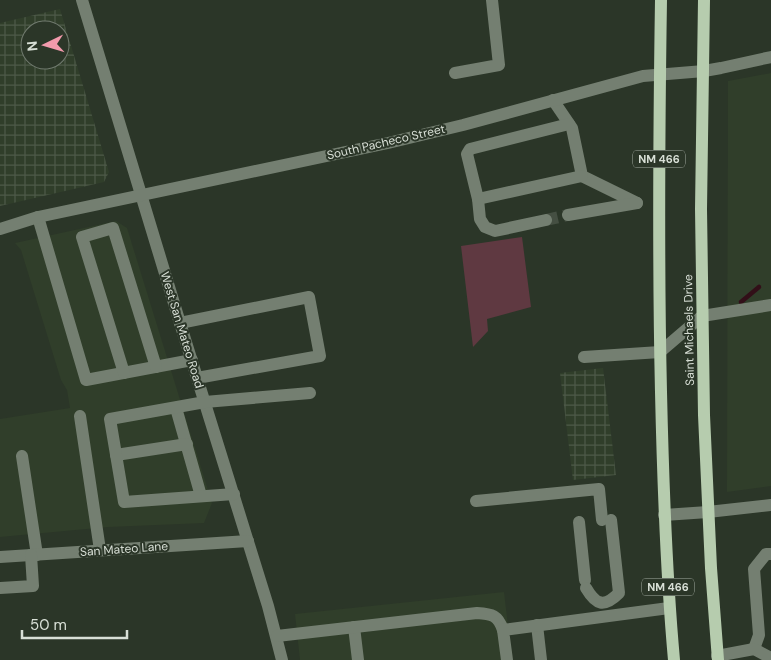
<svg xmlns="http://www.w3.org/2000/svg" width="771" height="660" font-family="'DM Sans',sans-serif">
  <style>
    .built { fill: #303e2a }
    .industrial { fill: url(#industrial-grid); fill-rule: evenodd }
    .green { fill: #5f3941 }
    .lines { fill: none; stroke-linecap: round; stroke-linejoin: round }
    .stream { stroke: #320f18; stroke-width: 4.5 }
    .minor-tunnel { stroke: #454f42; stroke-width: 12; stroke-dasharray: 12 6; stroke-linecap: butt }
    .minor { stroke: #747f71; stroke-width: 12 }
    .major { stroke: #b6ccae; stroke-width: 12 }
    .labels { text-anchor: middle; stroke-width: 4; stroke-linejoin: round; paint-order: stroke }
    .shield { fill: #2b3628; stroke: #a4aca2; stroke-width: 1 }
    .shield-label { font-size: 11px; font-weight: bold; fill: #d8dfd6 }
    .street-label { font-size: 12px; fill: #d8dfd6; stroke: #2b3628 }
  </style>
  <defs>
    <pattern id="industrial-grid" width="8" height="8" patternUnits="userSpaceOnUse" patternTransform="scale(1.25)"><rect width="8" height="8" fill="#303e2a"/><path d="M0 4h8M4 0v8" fill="none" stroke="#4d5948"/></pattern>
  </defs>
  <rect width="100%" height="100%" fill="#2b3628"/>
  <!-- built -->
  <g class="built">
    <path d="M 771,73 L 771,486 L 727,492 L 728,81 Z"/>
    <path d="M 116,221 L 127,228 L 212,503 L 204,523 L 108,527 L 0,537 L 0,419 L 70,408 L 67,390 L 61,380 L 21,250 L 15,243 Z"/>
    <path d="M 504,592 L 512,660 L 300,660 L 295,614 Z"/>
  </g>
  <!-- industrial -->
  <g class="industrial">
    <path d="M 60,9 L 109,172 L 104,182 L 0,206 L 0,23 ZM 30,30 L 60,30 L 60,60 L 30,60 Z"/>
    <path d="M 603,368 L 616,475 L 573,480 L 560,373 Z"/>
  </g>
  <!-- green -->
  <path class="green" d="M 522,237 L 531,307 L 487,319 L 488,331 L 473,347 L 461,246 Z"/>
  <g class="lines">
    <!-- stream -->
    <path class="stream" d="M 741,302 L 759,287"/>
    <!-- minor-tunnel -->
    <path class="minor-tunnel" d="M 546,220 L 568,215"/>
    <!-- minor -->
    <g class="minor">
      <path d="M 82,0 L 180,323 L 268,606 L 282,660"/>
      <path d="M 455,73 L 499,65 L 492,0"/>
      <path d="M 553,100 L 572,128 L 582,176 L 637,203"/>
      <path d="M 478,199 L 582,176"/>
      <path d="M 568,215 L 637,203"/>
      <path d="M 38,217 L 86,380 L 192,360"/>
      <path d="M 546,220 L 495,231 L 485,227 L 480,219 L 478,199 L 467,154 L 470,149 L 569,124"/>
      <path d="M 0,229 L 38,217 L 388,143 L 463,125 L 643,76 L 704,71 L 721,68 L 771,57"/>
      <path d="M 180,323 L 309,297 L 320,356 L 197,378"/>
      <path d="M 584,357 L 660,352 L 702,316 L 771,305"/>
      <path d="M 124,373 L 82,237 L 113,228 L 156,367"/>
      <path d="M 176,408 L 201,496"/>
      <path d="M 80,416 L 100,550"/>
      <path d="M 116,455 L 187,444"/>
      <path d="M 22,456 L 37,555"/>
      <path d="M 234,494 L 124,502 L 110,419 L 205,402 L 310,393"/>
      <path d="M 476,501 L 599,489 L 602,520"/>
      <path d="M 664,515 L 708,512 L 771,505"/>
      <path d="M 579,522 L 585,580"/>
      <path d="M 0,557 L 248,541"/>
      <path d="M 0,588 L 33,586 L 31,555"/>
      <path d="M 586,588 C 596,605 604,608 619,593 L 611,520"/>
      <path d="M 537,625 L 541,660"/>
      <path d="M 354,627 L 358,660"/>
      <path d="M 277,636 L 477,613 C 492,614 498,615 503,630"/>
      <path d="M 754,649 L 759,635 L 754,569 L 766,554 L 771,554"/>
      <path d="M 717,656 L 754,649 L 771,658"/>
      <path d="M 507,660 L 503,630 L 669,608"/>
    </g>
    <!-- major -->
    <g class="major">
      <path d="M 661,0 C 659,131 658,262 661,392 C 663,482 666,571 674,660"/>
      <path d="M 704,0 L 701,209 L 704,415 L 711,568 L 718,660"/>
    </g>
  </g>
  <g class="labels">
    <!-- shield labels -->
    <g class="shield">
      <rect x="633" y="150.5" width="52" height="17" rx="4"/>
      <rect x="642" y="578.5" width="52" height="17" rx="4"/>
    </g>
    <g class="shield-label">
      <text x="659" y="163">NM 466</text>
      <text x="668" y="591">NM 466</text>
    </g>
    <!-- street labels -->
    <g class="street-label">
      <text transform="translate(386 142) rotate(-13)" y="4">South Pacheco Street</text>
      <text transform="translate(182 330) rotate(73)" y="4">West San Mateo Road</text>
      <text transform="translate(689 330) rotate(-91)" y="4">Saint Michaels Drive</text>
      <text transform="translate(124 549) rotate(-4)" y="4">San Mateo Lane</text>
    </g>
  </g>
  <!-- north arrow -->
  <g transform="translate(45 45) rotate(265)"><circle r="24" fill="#2b3628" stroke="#707a6e"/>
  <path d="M0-4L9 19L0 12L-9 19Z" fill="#f29aac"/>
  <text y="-8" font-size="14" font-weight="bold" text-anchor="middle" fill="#d8dfd6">N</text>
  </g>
  <!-- scale -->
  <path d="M22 630v8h105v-8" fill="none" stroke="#d8dfd6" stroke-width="2.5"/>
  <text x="30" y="630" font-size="15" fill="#d8dfd6" stroke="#2b3628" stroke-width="4" paint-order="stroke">50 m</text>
</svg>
